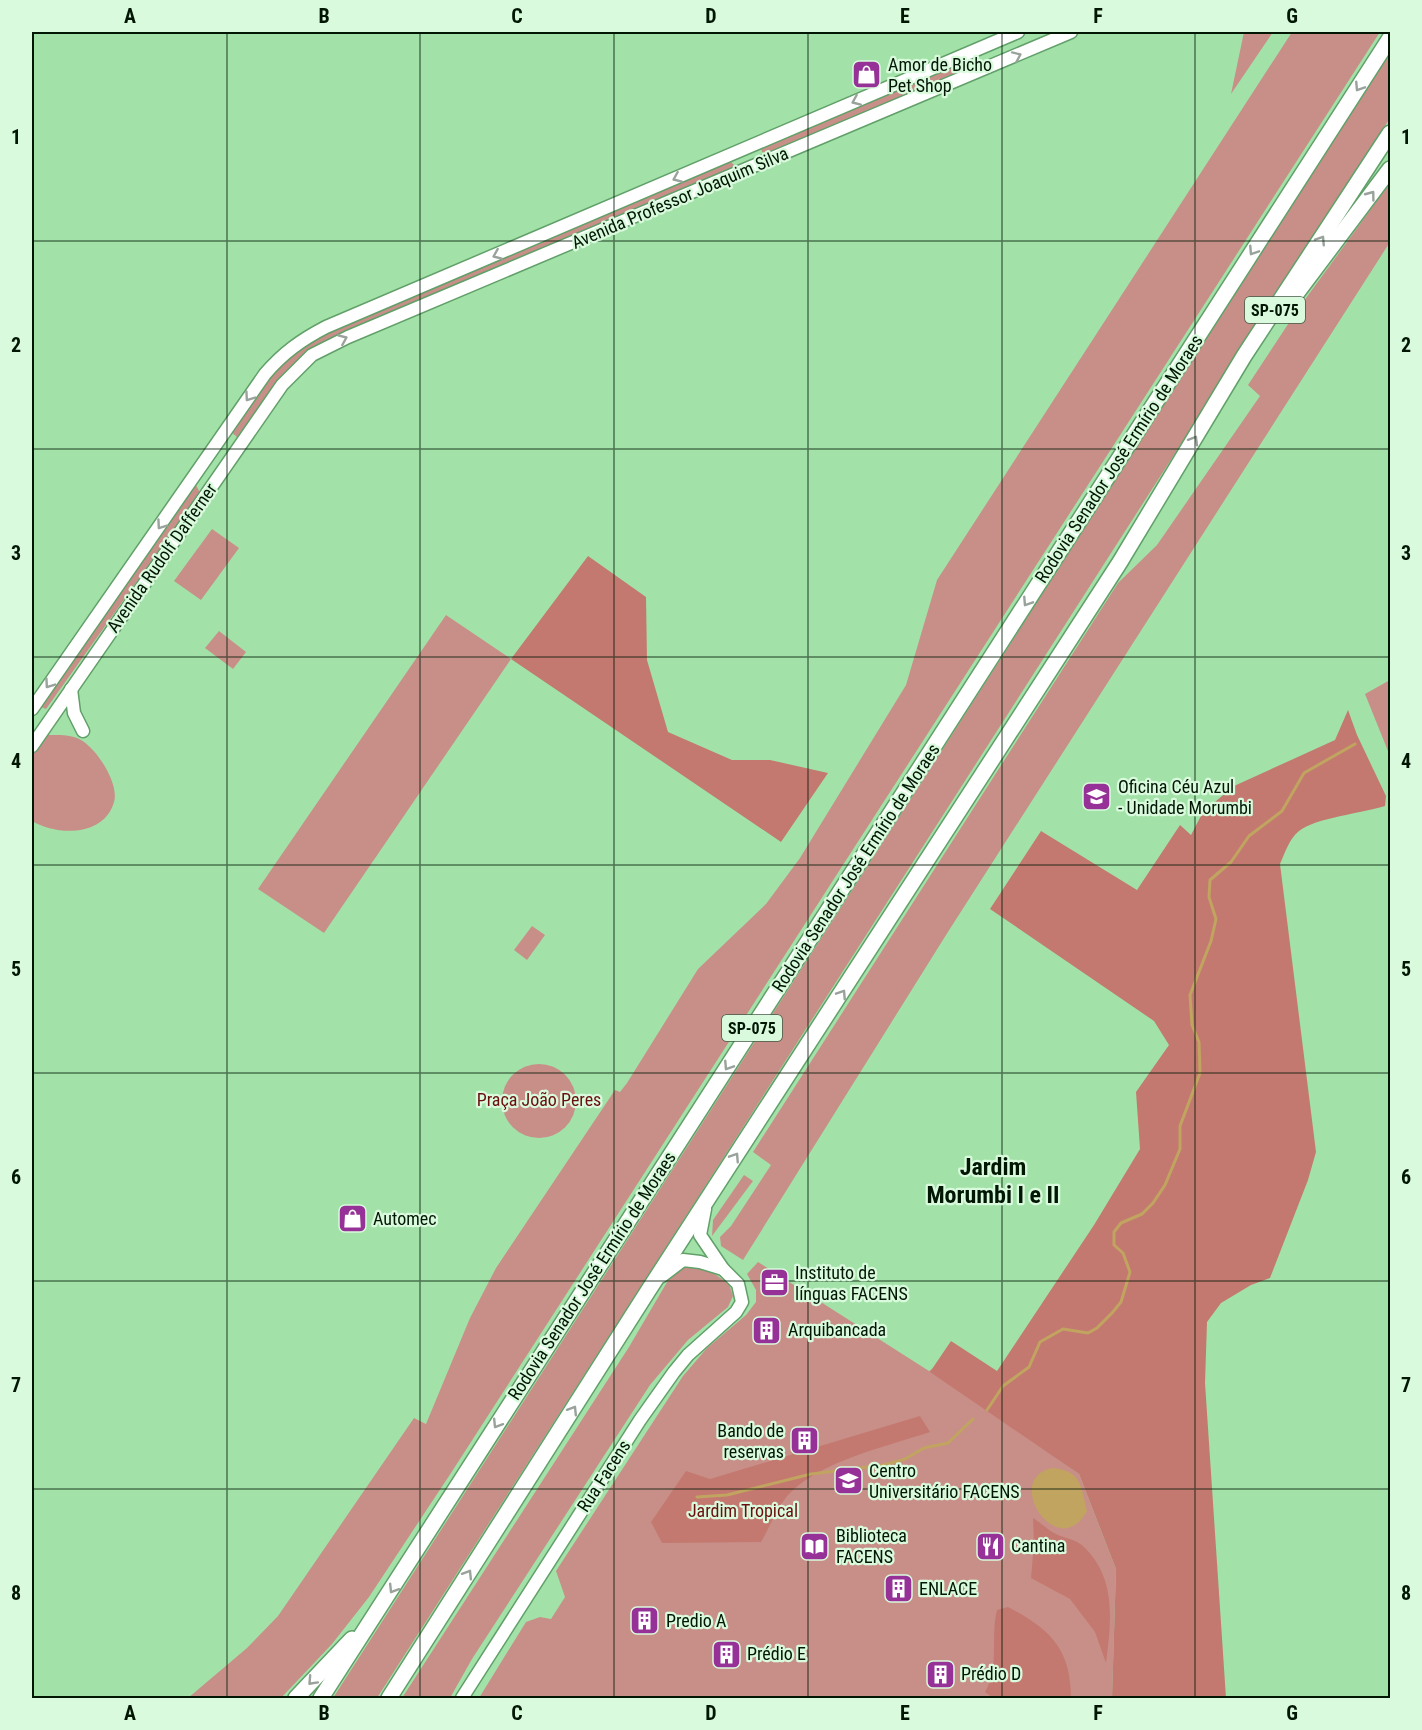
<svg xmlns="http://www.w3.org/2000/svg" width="1422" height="1730" font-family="'Roboto Condensed',sans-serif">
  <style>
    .green { fill: #c88f88 }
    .forest { fill: #c37970 }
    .water { fill: #c0a45f }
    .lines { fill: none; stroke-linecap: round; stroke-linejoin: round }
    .stream { stroke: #c0a45f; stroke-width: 3 }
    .secondary-casing { stroke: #61a069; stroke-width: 15 }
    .motorway-casing { stroke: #61a069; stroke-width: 18 }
    .secondary { stroke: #fff; stroke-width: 12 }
    .motorway { stroke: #fff; stroke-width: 15 }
    .oneway { stroke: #99a29b }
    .grid { fill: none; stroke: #011704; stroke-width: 1.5; stroke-opacity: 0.55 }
    .labels { text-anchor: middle; stroke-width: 4.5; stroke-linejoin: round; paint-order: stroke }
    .shield { fill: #dafadd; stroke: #425b45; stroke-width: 1.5 }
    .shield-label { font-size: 16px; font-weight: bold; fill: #011704 }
    .poi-label { font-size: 18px; fill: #011704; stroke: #dafadd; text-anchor: start }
    .street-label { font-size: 18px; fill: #011704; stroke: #dafadd }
    .park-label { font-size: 18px; fill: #6a0f0e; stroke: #dafadd }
    .district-label { font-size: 24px; font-weight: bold; fill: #011704; stroke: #dafadd }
    .neatline { fill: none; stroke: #011704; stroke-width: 2 }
    .grid-label { font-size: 20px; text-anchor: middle; font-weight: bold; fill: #011704 }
  </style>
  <rect width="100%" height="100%" fill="#a2e2a8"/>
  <!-- green -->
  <g class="green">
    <path d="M 1244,32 L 1273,32 L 1231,94 Z"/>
    <path d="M 1292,32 L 1380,32 L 451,1473 L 369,1597 L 332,1644 L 281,1698 L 188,1698 L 247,1648 L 278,1616 L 414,1418 L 426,1424 L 470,1318 L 496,1268 L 615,1090 L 620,1092 L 627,1083 L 698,969 L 766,904 L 800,858 L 906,685 L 937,580 Z"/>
    <path d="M 1390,53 L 1390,118 L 377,1698 L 333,1698 Z"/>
    <path d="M 955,66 L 959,72 L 769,154 L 762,152 L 761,148 Z"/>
    <path d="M 730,161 L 736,167 L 731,171 L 331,338 C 286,364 267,397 237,437 L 231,432 L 276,367 L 297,349 L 320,336 Z"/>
    <path d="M 1390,183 L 1390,242 L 946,935 L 743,1260 L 721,1246 L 720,1237 L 731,1226 L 771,1165 L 753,1152 L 1118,583 L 1157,545 L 1260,396 L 1248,385 L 1298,309 Z"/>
    <path d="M 195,483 L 200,493 L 46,709 L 41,707 Z"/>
    <path d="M 212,529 L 239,548 L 201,600 L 174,581 Z"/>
    <path d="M 446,615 L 511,659 L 324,933 L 258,889 Z"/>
    <path d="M 219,631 L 246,652 L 233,669 L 205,648 Z"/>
    <path d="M 1390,680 L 1390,756 L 1365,694 Z"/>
    <path d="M 44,735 C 55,735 67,734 77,738 C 94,744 120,783 114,802 C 104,837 57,836 32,821 L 32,754 Z"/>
    <path d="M 532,926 L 545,935 L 527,960 L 514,950 Z"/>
    <circle cx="539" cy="1101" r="37"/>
    <path d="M 744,1175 L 753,1181 L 712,1236 L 713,1220 Z"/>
    <path d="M 758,1262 L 929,1371 L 943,1362 L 986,1408 L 1079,1474 L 1116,1569 L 1112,1698 L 479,1698 L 526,1622 L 540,1617 L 551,1619 L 565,1597 L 556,1571 L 683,1376 L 707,1348 L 746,1315 L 756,1302 L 756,1290 L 747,1274 Z"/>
    <path d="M 685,1267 L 709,1270 L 729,1284 L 733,1296 L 728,1307 L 688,1340 L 650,1385 L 472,1659 L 450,1698 L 402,1698 L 629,1347 L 670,1277 Z"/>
  </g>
  <!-- forest -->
  <g class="forest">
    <path d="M 588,556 L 646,597 L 647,660 L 668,732 L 732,760 L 770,760 L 828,773 L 781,842 L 511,659 Z"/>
    <path d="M 1348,710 L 1357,735 L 1386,796 L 1385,806 C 1363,813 1315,818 1299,831 C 1289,839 1285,853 1280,864 L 1316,1152 L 1308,1180 L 1270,1278 L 1251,1285 L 1221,1303 L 1207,1322 L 1205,1383 L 1226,1698 L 1112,1698 L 1116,1569 L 1079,1474 L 930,1372 L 951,1341 L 997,1371 L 1094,1225 L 1140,1149 L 1136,1092 L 1169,1045 L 1154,1021 L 990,909 L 1041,831 L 1137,890 L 1180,825 L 1191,835 L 1203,812 L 1234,786 L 1335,740 Z"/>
    <path d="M 920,1416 L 930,1432 C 888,1446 821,1461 790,1493 C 778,1505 770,1527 761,1542 L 662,1543 L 651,1522 L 686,1471 L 710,1479 Z"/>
    <path d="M 1033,1518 C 1041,1523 1048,1530 1056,1534 C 1066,1539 1077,1539 1085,1548 C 1117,1580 1111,1623 1106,1663 L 1095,1632 L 1070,1599 L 1031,1578 L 1034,1543 Z"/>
    <path d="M 1008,1607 C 1050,1629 1071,1649 1071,1698 L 993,1698 L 985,1692 C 1000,1667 990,1638 997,1610 Z"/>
  </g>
  <!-- water -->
  <path class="water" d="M 1053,1468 C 1082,1471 1081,1487 1087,1511 C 1057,1565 1001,1477 1053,1468 Z"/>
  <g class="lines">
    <!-- stream -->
    <g class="stream">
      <path d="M 1389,729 L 1390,728"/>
      <path d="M 987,1410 L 1003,1386 L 1029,1367 L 1040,1342 L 1063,1329 L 1088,1333 L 1097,1328 L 1112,1313 L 1121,1302 L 1130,1272 L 1123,1253 L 1114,1245 L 1114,1232 L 1121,1223 L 1142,1214 L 1153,1203 L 1165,1185 L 1180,1149 L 1180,1126 L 1200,1073 L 1199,1042 L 1192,1025 L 1190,995 L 1211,941 L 1216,919 L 1209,897 L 1210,880 L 1231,862 L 1249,836 L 1282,811 L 1304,773 L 1355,744"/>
      <path d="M 697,1497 L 727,1495 L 811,1474 L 884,1465 L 905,1459 L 924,1448 L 948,1443 L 973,1419"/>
    </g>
    <defs>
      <g id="secondary">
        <path d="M 71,689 L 74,713 L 83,731"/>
        <path d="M 32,709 L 265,374 C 283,353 301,340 326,327 L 1018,32"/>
        <path d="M 32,746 L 282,385 L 312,355 L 348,337 L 1071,32"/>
        <path d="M 662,1276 L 683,1260 L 700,1262 L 723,1269"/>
        <path d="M 462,1698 L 640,1420 L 674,1372 L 688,1355 L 736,1312 L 742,1302 L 738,1284 L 723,1269 L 700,1235 L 705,1209"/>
      </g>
      <g id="motorway">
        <path d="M 1296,294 L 1390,169"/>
        <path d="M 296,1698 L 352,1639"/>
        <path d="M 321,1698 L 1390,38"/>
        <path d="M 389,1698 L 648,1291 L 1120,562 L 1244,356 L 1390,133"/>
      </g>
    </defs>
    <!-- secondary casing -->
    <use href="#secondary" class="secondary-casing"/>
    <!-- motorway casing -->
    <use href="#motorway" class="motorway-casing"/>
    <!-- secondary -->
    <use href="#secondary" class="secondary"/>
    <!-- motorway -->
    <use href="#motorway" class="motorway"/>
  </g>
  <!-- one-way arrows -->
  <defs><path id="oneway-chevron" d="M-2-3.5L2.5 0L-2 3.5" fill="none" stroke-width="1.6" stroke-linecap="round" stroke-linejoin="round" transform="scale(1.5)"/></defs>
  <g class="oneway">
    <use href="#oneway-chevron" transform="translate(1017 56) rotate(-24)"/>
    <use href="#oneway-chevron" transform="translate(1359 87) rotate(123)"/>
    <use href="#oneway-chevron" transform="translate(856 101) rotate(157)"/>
    <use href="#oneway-chevron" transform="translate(677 178) rotate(157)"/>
    <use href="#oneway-chevron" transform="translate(1371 195) rotate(-53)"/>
    <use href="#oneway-chevron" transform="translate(1321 240) rotate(-57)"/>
    <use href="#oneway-chevron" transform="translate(1253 251) rotate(123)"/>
    <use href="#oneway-chevron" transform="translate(497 255) rotate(157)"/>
    <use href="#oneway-chevron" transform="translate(343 339) rotate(-23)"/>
    <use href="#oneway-chevron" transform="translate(249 397) rotate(125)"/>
    <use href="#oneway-chevron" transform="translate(1194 440) rotate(-59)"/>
    <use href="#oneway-chevron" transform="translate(161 525) rotate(125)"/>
    <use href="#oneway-chevron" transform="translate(1027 602) rotate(123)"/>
    <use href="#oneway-chevron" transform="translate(49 684) rotate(125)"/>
    <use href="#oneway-chevron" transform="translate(842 994) rotate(-57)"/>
    <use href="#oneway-chevron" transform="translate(728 1066) rotate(123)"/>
    <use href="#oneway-chevron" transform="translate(735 1157) rotate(-57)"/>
    <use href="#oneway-chevron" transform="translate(573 1410) rotate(-58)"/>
    <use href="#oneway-chevron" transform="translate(497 1424) rotate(122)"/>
    <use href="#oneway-chevron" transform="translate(468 1574) rotate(-58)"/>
    <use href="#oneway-chevron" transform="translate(393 1589) rotate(122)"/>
    <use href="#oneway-chevron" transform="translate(312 1681) rotate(133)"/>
  </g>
  <!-- grid -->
  <path class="grid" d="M 227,32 L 227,1698M 420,32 L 420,1698M 614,32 L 614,1698M 808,32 L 808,1698M 1002,32 L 1002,1698M 1195,32 L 1195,1698M 32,241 L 1390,241M 32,449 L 1390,449M 32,657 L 1390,657M 32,865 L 1390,865M 32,1073 L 1390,1073M 32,1281 L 1390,1281M 32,1489 L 1390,1489"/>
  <!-- icons -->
  <defs>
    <symbol id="shop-square" viewBox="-11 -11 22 22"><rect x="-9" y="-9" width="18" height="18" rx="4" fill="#953197" stroke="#dafadd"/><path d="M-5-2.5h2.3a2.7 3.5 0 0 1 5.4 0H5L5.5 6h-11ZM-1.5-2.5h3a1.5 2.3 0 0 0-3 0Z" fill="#fff"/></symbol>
    <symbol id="school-square" viewBox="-11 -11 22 22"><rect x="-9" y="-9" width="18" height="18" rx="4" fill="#953197" stroke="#dafadd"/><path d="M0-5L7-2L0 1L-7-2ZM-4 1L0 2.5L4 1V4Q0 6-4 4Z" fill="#fff"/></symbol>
    <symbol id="office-square" viewBox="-11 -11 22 22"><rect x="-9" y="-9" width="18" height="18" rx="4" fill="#953197" stroke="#dafadd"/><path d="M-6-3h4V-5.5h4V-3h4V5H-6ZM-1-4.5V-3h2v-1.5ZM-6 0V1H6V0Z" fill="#fff"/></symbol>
    <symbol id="building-square" viewBox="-11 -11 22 22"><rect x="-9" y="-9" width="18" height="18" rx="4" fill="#953197" stroke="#dafadd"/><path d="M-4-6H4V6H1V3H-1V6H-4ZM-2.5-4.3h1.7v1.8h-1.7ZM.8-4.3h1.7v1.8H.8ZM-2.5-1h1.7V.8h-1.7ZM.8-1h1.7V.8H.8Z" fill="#fff"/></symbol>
    <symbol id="university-square" viewBox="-11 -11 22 22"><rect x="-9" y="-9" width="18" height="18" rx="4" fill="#953197" stroke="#dafadd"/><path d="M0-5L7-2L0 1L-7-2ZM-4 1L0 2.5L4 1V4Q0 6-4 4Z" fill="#fff"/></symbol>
    <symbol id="library-square" viewBox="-11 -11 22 22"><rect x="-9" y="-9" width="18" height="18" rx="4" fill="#953197" stroke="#dafadd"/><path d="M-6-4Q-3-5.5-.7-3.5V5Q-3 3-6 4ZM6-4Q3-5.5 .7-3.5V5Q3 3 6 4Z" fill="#fff"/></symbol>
    <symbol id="restaurant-square" viewBox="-11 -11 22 22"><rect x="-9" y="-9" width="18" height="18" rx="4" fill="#953197" stroke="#dafadd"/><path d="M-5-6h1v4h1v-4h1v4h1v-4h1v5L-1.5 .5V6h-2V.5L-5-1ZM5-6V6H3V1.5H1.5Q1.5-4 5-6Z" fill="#fff"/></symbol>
  </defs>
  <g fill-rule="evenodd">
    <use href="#shop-square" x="850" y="58" width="33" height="33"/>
    <use href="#school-square" x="1080" y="780" width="33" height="33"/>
    <use href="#shop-square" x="336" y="1202" width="33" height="33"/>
    <use href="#office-square" x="758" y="1266" width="33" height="33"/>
    <use href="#building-square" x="750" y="1314" width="33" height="33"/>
    <use href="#building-square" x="788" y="1424" width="33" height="33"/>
    <use href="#university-square" x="832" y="1464" width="33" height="33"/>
    <use href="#library-square" x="798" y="1530" width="33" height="33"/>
    <use href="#restaurant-square" x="974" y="1530" width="33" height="33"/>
    <use href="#building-square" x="882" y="1572" width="33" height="33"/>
    <use href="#building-square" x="628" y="1604" width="33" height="33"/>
    <use href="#building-square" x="710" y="1638" width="33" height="33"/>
    <use href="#building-square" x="924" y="1658" width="33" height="33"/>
  </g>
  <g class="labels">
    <!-- shield labels -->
    <g class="shield">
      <rect x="1245" y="297" width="60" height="26" rx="4.5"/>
      <rect x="722" y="1015" width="60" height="26" rx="4.5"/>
    </g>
    <g class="shield-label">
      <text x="1275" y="316">SP-075</text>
      <text x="752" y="1034">SP-075</text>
    </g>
    <!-- poi labels -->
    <g class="poi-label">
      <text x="888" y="71">Amor de Bicho<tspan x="888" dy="21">Pet Shop</tspan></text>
      <text x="1118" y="793">Oficina Céu Azul<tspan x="1118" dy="21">- Unidade Morumbi</tspan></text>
      <text x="373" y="1225">Automec</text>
      <text x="795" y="1279">Instituto de<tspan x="795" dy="21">línguas FACENS</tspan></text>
      <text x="788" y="1336">Arquibancada</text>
      <text x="784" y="1437" text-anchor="end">Bando de<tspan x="784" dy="21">reservas</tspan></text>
      <text x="869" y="1477">Centro<tspan x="869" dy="21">Universitário FACENS</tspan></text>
      <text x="836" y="1542">Biblioteca<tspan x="836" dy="21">FACENS</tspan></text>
      <text x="1011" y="1552">Cantina</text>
      <text x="919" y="1595">ENLACE</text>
      <text x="666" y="1627">Predio A</text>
      <text x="747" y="1660">Prédio E</text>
      <text x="961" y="1680">Prédio D</text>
    </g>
    <!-- street labels -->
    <g class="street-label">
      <text transform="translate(680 198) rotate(-23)" y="6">Avenida Professor Joaquim Silva</text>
      <text transform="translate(1119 459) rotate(-57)" y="6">Rodovia Senador José Ermírio de Moraes</text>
      <text transform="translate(162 558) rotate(-55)" y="6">Avenida Rudolf Dafferner</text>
      <text transform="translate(856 868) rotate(-57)" y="6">Rodovia Senador José Ermírio de Moraes</text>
      <text transform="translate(592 1276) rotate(-57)" y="6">Rodovia Senador José Ermírio de Moraes</text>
      <text transform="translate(604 1476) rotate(-57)" y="6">Rua Facens</text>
    </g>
    <!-- park labels -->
    <g class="park-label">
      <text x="539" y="1106">Praça João Peres</text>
      <text x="743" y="1517">Jardim Tropical</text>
    </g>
    <!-- district labels -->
    <g class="district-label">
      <text x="993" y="1175">Jardim<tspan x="993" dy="28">Morumbi I e II</tspan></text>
    </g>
  </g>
  <!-- border -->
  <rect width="1422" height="1730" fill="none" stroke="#dafadd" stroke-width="66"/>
  <rect x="33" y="33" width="1356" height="1664" class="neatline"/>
  <g class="grid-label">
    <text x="130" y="23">A</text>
    <text x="324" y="23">B</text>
    <text x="517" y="23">C</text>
    <text x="711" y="23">D</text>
    <text x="905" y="23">E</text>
    <text x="1098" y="23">F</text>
    <text x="1292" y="23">G</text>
    <text x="16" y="144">1</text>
    <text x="1406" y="144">1</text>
    <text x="16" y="352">2</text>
    <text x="1406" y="352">2</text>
    <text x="16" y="560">3</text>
    <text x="1406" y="560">3</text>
    <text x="16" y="768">4</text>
    <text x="1406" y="768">4</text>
    <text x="16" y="976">5</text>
    <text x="1406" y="976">5</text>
    <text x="16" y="1184">6</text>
    <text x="1406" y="1184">6</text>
    <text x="16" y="1392">7</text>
    <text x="1406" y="1392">7</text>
    <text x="16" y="1600">8</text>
    <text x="1406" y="1600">8</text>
    <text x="130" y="1720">A</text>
    <text x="324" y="1720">B</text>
    <text x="517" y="1720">C</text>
    <text x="711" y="1720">D</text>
    <text x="905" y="1720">E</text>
    <text x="1098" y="1720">F</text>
    <text x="1292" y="1720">G</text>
  </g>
</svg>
